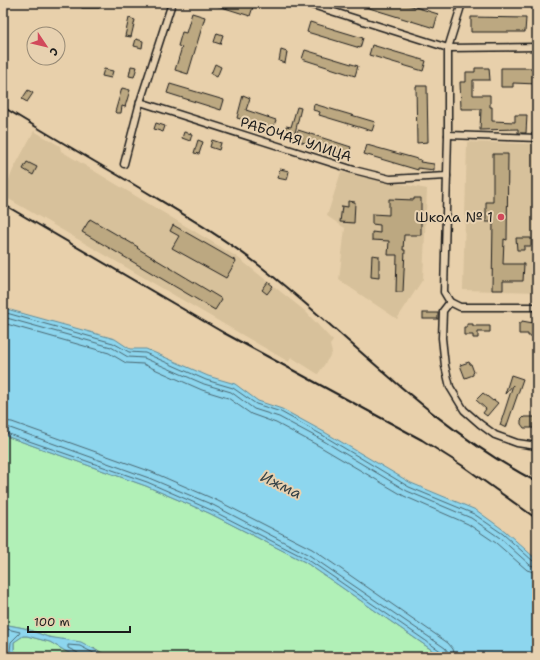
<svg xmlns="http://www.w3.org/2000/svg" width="540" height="660" font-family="'Shantell Sans',sans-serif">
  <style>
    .built { fill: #d7c19b }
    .green { fill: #b1f0b7; stroke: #66866a }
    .water { fill: #8dd6ee; stroke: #608c9a }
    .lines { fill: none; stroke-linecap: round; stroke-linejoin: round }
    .shore { stroke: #496670; stroke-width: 1 }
    .building { fill: #bca881; stroke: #1c1c1c }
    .street-casing { stroke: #1c1c1c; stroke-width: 9 }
    .street { stroke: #e7d1b0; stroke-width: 6 }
    .rail { stroke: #1c1c1c; stroke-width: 2 }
    .poi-dot { fill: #d1495b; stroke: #e7d1b0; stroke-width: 1.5 }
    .labels { text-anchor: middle; stroke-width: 4; stroke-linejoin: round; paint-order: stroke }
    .street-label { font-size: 14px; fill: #1c1c1c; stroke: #e7d1b0 }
    .poi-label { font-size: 14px; fill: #1c1c1c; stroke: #e7d1b0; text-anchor: end }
    .water-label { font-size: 15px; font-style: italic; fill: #334146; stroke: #e7d1b0 }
  </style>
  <rect width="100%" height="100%" fill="#e8d0ab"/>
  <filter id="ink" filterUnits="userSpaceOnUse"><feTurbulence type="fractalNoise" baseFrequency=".025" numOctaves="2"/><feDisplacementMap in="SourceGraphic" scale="8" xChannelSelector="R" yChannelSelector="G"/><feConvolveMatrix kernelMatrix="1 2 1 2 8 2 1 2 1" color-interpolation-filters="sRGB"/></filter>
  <g filter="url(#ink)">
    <!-- built -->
    <g class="built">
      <path d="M 34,131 L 60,146 L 61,151 L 237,257 L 305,311 L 333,341 L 330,345 L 332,353 L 318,374 L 291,357 L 289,362 L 7,198 L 6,187 L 13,170 Z"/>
      <path d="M 467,142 L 537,144 L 537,292 L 463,290 Z"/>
      <path d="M 341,172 L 427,189 L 423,279 L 397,319 L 339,280 L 345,228 L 327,216 Z"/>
    </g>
    <!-- green -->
    <g class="green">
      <path d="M 3,435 L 146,486 L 209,513 L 305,562 L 442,657 L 109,657 L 96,649 L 63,640 L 48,637 L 24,628 L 3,624 Z"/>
      <path d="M 23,636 L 27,636 L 50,642 L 67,652 L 79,657 L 20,657 L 14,650 L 14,642 Z"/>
    </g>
    <!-- water -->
    <g class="water">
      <path d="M 3,308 L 115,339 L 130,349 L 146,349 L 208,376 L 235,384 L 258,401 L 282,409 L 326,433 L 411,483 L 476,510 L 505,531 L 537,560 L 537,657 L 442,657 L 305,562 L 209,513 L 146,486 L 3,435 Z"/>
      <path d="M 3,624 L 24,628 L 48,637 L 81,642 L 109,657 L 79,657 L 67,652 L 50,642 L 27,636 L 23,636 L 14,642 L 14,650 L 21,657 L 3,657 Z"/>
    </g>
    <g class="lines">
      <!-- shore -->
      <g class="shore">
        <path d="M 3,312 L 113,343 L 129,352 L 145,353 L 206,380 L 233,388 L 256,404 L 281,412 L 324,436 L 409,487 L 474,514 L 503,534 L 533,561 L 537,562"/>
        <path d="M 3,317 L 111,347 L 128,357 L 144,358 L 204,384 L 231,392 L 254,409 L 279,417 L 322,440 L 407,491 L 471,518 L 500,538 L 530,565 L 537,567"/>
        <path d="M 3,323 L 109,353 L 126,363 L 143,364 L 202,390 L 228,398 L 251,414 L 276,423 L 319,446 L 404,496 L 468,524 L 496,543 L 527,570 L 537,573"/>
        <path d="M 3,421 L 12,422 L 152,472 L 216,500 L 312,549 L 448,643 L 453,649 L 455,657"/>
        <path d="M 3,427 L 10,428 L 149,478 L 213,505 L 309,555 L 445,648 L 448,652 L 449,657"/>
        <path d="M 3,432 L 147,482 L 211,510 L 307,559 L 442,652 L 444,657"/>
        <path d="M 3,628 L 20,632 L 19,634 L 11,642 L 10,651 L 15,657"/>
        <path d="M 80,657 L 78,653 L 68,648 L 68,645 L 80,646 L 101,657"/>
      </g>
    </g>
    <!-- building -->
    <g class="building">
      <rect x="82" y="3" width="17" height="5"/>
      <path d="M 212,3 L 241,3 L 253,7 L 250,16 L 212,4 Z"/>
      <path d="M 356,3 L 402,3 L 438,14 L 434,28 L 356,4 Z"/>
      <path d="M 192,13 L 205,17 L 188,74 L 175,70 L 182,47 L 178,46 L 182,32 L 186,33 Z"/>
      <path d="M 471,17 L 526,18 L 525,32 L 471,32 Z"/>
      <path d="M 129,18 L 135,20 L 131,37 L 125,36 Z"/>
      <path d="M 310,22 L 363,38 L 360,48 L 307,32 Z"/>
      <path d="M 217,33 L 223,35 L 220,44 L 214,42 Z"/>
      <path d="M 136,39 L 143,41 L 142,48 L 134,46 Z"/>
      <path d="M 372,45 L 426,61 L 423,71 L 369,55 Z"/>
      <path d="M 281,50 L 287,52 L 285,63 L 279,61 Z"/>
      <path d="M 305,50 L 358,66 L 355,76 L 302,59 Z"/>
      <path d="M 215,64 L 221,67 L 217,77 L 211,74 Z"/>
      <path d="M 131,66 L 137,67 L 134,77 L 129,76 Z"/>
      <path d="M 475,68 L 489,68 L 490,80 L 473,80 L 473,95 L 490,95 L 490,107 L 492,107 L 492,121 L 515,122 L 515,115 L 527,115 L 526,133 L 518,133 L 518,129 L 480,130 L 481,109 L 461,109 L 460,82 L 466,82 L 466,72 L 475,72 Z"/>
      <path d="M 501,68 L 537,68 L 537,84 L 513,83 L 513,87 L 501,87 Z"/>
      <path d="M 104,69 L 113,71 L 111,78 L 102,76 Z"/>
      <path d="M 170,84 L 224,100 L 221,110 L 167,93 Z"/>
      <path d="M 416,86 L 427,86 L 428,142 L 417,143 Z"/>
      <path d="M 122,88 L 130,90 L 125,107 L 122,106 L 121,113 L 116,113 L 115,112 Z"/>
      <path d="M 28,90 L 33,93 L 27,102 L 22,99 Z"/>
      <path d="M 243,95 L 250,98 L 246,110 L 276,120 L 273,128 L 237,118 Z"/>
      <path d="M 314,104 L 375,122 L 372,131 L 319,115 L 320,112 L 313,110 Z"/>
      <path d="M 297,107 L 301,108 L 295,133 L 284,131 L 286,126 L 291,127 Z"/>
      <path d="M 156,123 L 165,126 L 163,132 L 154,129 Z"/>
      <path d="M 298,130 L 351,147 L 348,156 L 295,140 Z"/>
      <path d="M 184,132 L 192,134 L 190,141 L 182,138 Z"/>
      <path d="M 198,140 L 203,142 L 199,154 L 194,153 Z"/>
      <path d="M 212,140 L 221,143 L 219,150 L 210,147 Z"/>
      <path d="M 367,145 L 421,160 L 420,162 L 434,164 L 434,170 L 418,168 L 418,170 L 364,154 Z"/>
      <path d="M 493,154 L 508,154 L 507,240 L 504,239 L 503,264 L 524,264 L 523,281 L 503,281 L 503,290 L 492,290 L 493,222 L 486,222 L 486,202 L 493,202 Z"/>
      <path d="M 27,162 L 37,167 L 33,175 L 23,169 Z"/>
      <path d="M 280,169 L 289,171 L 287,180 L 277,178 Z"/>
      <path d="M 414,198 L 421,198 L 421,235 L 404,235 L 403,250 L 405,250 L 403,292 L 396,292 L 397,255 L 388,255 L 389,241 L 372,240 L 372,232 L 380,233 L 380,225 L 372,224 L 372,214 L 389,215 L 389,199 L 414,200 Z"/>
      <path d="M 348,201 L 355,202 L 354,223 L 340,222 L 342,206 L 348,207 Z"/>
      <path d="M 90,219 L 138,247 L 137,248 L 222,299 L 215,310 L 82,232 Z"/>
      <path d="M 173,225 L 236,261 L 226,278 L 172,248 L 179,236 L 170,231 Z"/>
      <path d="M 516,238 L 531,238 L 531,246 L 524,246 L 524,250 L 517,250 Z"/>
      <path d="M 372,255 L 379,256 L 379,278 L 371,277 Z"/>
      <path d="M 268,282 L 273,286 L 267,294 L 262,290 Z"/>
      <rect x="423" y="313" width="15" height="6"/>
      <path d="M 522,321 L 533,323 L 534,336 L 528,336 L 528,334 L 519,334 L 519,323 L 522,323 Z"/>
      <path d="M 467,324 L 473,324 L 473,326 L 490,326 L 490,332 L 478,332 L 478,338 L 473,338 L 473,335 L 464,335 L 464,327 L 467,327 Z"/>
      <path d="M 469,362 L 470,364 L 471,364 L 474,372 L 473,373 L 473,375 L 465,378 L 460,365 Z"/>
      <path d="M 511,375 L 523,379 L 506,428 L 500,425 L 513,385 L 505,394 Z"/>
      <path d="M 483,393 L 493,401 L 494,400 L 498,403 L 487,416 L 483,413 L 486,409 L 476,400 Z"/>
      <path d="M 524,417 L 535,417 L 534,428 L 524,428 L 521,424 L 521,420 Z"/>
    </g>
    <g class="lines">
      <defs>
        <g id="street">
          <path d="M 306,3 L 448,48 L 537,47"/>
          <path d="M 140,102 L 354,170 L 390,179 L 447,176"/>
          <path d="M 448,135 L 537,138"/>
          <path d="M 124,164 L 140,102 L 172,3"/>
          <path d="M 450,302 L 444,292 L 448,135 L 448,48 L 462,3"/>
          <path d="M 450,302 L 443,311 L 442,338 L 445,366 L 450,387 L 464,410 L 480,424 L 495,435 L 517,443 L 537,446"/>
          <path d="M 450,302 L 460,307 L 537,307"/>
        </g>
      </defs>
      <!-- street casing -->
      <use href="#street" class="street-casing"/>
      <!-- street -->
      <use href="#street" class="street"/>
      <!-- rail -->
      <g class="rail">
        <path d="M 3,107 C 46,133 90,159 133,184 C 176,210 220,235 260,266 C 352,338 432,428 537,482"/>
        <path d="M 3,204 L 224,333 L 422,440 L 463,466 L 537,519"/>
      </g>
    </g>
  </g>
  <!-- markers -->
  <circle class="poi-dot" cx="501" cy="217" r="4"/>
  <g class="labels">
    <!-- street labels -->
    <g class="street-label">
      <text transform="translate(296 139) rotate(18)" y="5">РАБОЧАЯ УЛИЦА</text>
    </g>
    <!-- poi labels -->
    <g class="poi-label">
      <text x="493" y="222">Школа № 1</text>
    </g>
    <!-- water labels -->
    <g class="water-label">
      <text transform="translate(281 485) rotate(26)" y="5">Ижма</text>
    </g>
  </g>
  <!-- margin -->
  <rect width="540" height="660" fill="none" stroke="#e7d1b0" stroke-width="16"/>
  <rect x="8" y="8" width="524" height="644" fill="none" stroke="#1c1c1c" stroke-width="1.5" filter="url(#ink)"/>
  <!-- north arrow -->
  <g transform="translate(46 46) rotate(125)"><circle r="19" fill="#e7d1b0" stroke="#968975"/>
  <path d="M0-3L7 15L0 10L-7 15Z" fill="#d1495b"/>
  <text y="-6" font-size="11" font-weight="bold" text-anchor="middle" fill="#1c1c1c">С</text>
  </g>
  <!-- scale -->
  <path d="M28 626v6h102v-6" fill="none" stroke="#1c1c1c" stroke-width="2"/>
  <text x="34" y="626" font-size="12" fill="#1c1c1c" stroke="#e7d1b0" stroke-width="3" paint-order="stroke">100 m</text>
</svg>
